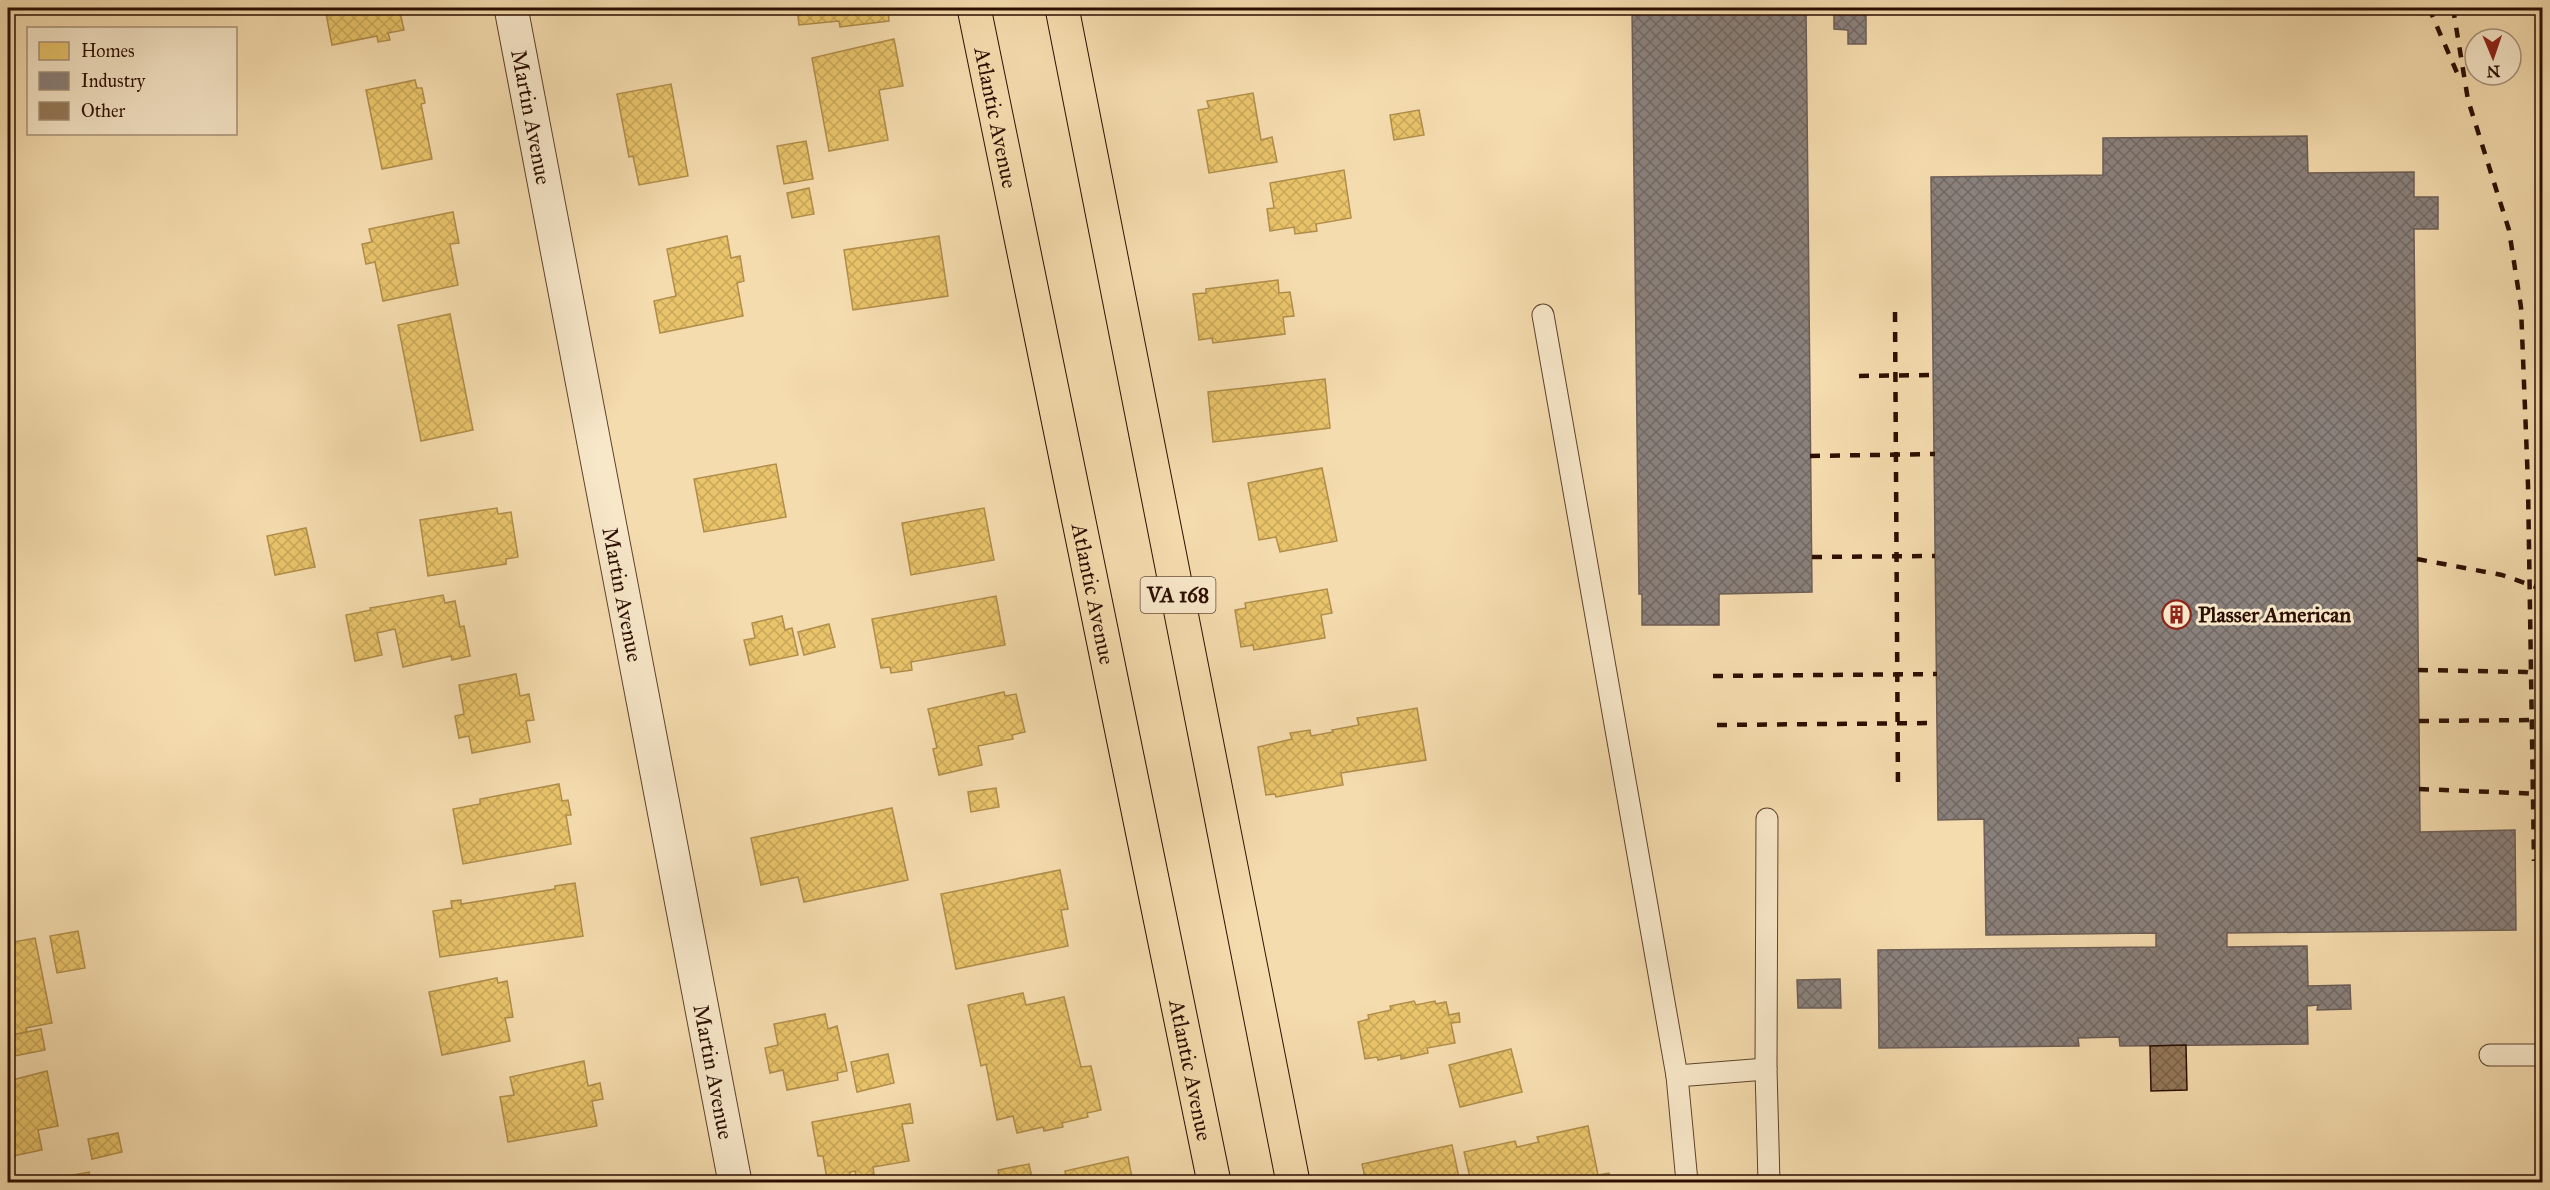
<svg xmlns="http://www.w3.org/2000/svg" width="2550" height="1190" font-family="'IM FELL Great Primer',serif">
  <style>
    .homes { fill: url(#homes-cross-hatch); stroke: #b08d4a; stroke-width: 1.5 }
    .industry { fill: url(#industry-cross-hatch); stroke: #6e5e57; stroke-width: 1.5 }
    .building { fill: url(#building-cross-hatch); stroke: #2b0e00; stroke-width: 1.5 }
    .lines { fill: none; stroke-linecap: round; stroke-linejoin: round }
    .lane-casing { stroke: #5e422c; stroke-width: 23 }
    .street-casing { stroke: #5e422c; stroke-width: 35 }
    .primary-casing { stroke: #2b0e00; stroke-width: 35 }
    .lane { stroke: #f8e8ca; stroke-width: 21 }
    .street { stroke: #f8e8ca; stroke-width: 33 }
    .primary { stroke: #f5dcae; stroke-width: 33 }
    .rail { stroke: #2b0e00; stroke-width: 4.5; stroke-dasharray: 10 10; stroke-linecap: butt }
    .labels { text-anchor: middle; stroke-width: 6; stroke-linejoin: round; paint-order: stroke }
    .shield { fill: #f8e8ca; stroke: #684f3d; stroke-width: 1.5 }
    .shield-label { font-size: 21px; font-weight: bold; fill: #2b0e00 }
    .street-label { font-size: 22px; fill: #2b0e00; stroke: #f8e8ca }
    .poi-label { font-size: 22px; font-weight: bold; fill: #2b0e00; stroke: #f8e8ca; text-anchor: start }
  </style>
  <defs>
    <pattern id="homes-cross-hatch" width="8" height="8" patternUnits="userSpaceOnUse" patternTransform="scale(1.5)"><rect width="8" height="8" fill="#e9c46a"/><path d="M0 0l8 8M0 8l8-8" fill="none" stroke="#c8a75a"/></pattern>
    <pattern id="industry-cross-hatch" width="8" height="8" patternUnits="userSpaceOnUse" patternTransform="scale(1.5)"><rect width="8" height="8" fill="#8a817c"/><path d="M0 0l8 8M0 8l8-8" fill="none" stroke="#716863"/></pattern>
    <pattern id="building-cross-hatch" width="8" height="8" patternUnits="userSpaceOnUse" patternTransform="scale(1.5)"><rect width="8" height="8" fill="#94795a"/><path d="M0 0l8 8M0 8l8-8" fill="none" stroke="#796248"/></pattern>
  </defs>
  <rect width="100%" height="100%" fill="#f5dcae"/>
  <filter id="stains"><feTurbulence type="fractalNoise" baseFrequency=".00333" numOctaves="4"/><feColorMatrix values="0 0 0 0 .2 0 0 0 0 .09 0 0 0 0 .02 0 0 0 .5 -.17"/></filter>
  <radialGradient id="worn" r=".72"><stop offset=".6" stop-color="#630" stop-opacity="0"/><stop offset="1" stop-color="#630" stop-opacity=".3"/></radialGradient>
  <!-- homes -->
  <g class="homes">
    <path d="M 325,8 L 399,8 L 404,30 L 388,33 L 390,40 L 378,42 L 377,36 L 332,45 Z"/>
    <path d="M 797,8 L 888,8 L 889,21 L 840,27 L 839,21 L 799,25 Z"/>
    <path d="M 894,39 L 903,86 L 879,90 L 888,140 L 829,151 L 812,58 Z"/>
    <path d="M 415,80 L 417,88 L 422,88 L 425,103 L 421,104 L 432,159 L 382,169 L 366,90 Z"/>
    <path d="M 671,84 L 688,176 L 639,185 L 633,156 L 629,157 L 617,94 Z"/>
    <path d="M 1253,93 L 1261,140 L 1272,137 L 1277,162 L 1209,173 L 1198,110 L 1209,108 L 1207,101 Z"/>
    <path d="M 1419,110 L 1424,135 L 1394,140 L 1390,115 Z"/>
    <path d="M 806,141 L 813,179 L 784,184 L 777,146 Z"/>
    <path d="M 1344,170 L 1351,218 L 1316,224 L 1317,231 L 1295,234 L 1294,227 L 1270,231 L 1267,209 L 1274,208 L 1270,183 Z"/>
    <path d="M 809,188 L 814,214 L 792,218 L 787,193 Z"/>
    <path d="M 453,212 L 459,243 L 450,244 L 458,285 L 383,301 L 375,262 L 366,264 L 362,244 L 372,242 L 369,229 Z"/>
    <path d="M 727,236 L 731,258 L 740,256 L 744,281 L 737,283 L 743,316 L 660,333 L 654,301 L 676,296 L 667,249 Z"/>
    <path d="M 939,236 L 948,296 L 853,310 L 844,250 Z"/>
    <path d="M 1278,280 L 1279,293 L 1290,292 L 1294,316 L 1283,317 L 1285,334 L 1213,343 L 1212,338 L 1199,340 L 1193,294 L 1206,293 L 1206,289 Z"/>
    <path d="M 450,314 L 473,430 L 421,441 L 398,325 Z"/>
    <path d="M 1325,379 L 1330,428 L 1213,442 L 1208,392 Z"/>
    <path d="M 776,464 L 786,517 L 704,532 L 694,479 Z"/>
    <path d="M 1322,468 L 1337,541 L 1280,552 L 1276,537 L 1259,540 L 1248,483 Z"/>
    <path d="M 497,508 L 498,514 L 511,512 L 518,557 L 506,559 L 506,564 L 428,576 L 420,520 Z"/>
    <path d="M 984,508 L 994,560 L 911,575 L 902,523 Z"/>
    <path d="M 306,528 L 315,567 L 275,575 L 267,536 Z"/>
    <path d="M 1327,589 L 1332,613 L 1321,615 L 1325,638 L 1254,650 L 1253,645 L 1241,647 L 1235,610 L 1246,608 L 1245,603 Z"/>
    <path d="M 443,595 L 445,603 L 455,601 L 460,627 L 464,626 L 470,656 L 452,660 L 451,656 L 403,667 L 395,629 L 377,633 L 382,655 L 355,661 L 346,615 L 371,610 L 370,608 Z"/>
    <path d="M 996,596 L 1005,645 L 911,662 L 912,670 L 891,673 L 890,667 L 881,668 L 872,619 Z"/>
    <path d="M 782,616 L 785,630 L 792,628 L 798,655 L 750,665 L 744,640 L 755,638 L 752,623 Z"/>
    <path d="M 829,624 L 835,647 L 804,655 L 798,632 Z"/>
    <path d="M 516,674 L 520,696 L 529,694 L 534,720 L 526,721 L 530,742 L 472,753 L 469,736 L 459,738 L 455,716 L 464,714 L 459,685 Z"/>
    <path d="M 1004,692 L 1005,696 L 1016,694 L 1025,732 L 1012,735 L 1013,739 L 978,746 L 982,765 L 939,775 L 933,749 L 937,748 L 928,709 Z"/>
    <path d="M 1417,708 L 1426,760 L 1341,773 L 1343,785 L 1276,797 L 1275,794 L 1266,795 L 1258,747 L 1292,739 L 1290,733 L 1310,730 L 1311,736 L 1333,732 L 1332,730 L 1359,725 L 1357,718 Z"/>
    <path d="M 559,784 L 562,801 L 568,800 L 571,815 L 566,815 L 571,844 L 463,864 L 453,809 L 480,804 L 480,799 Z"/>
    <path d="M 996,788 L 999,807 L 971,812 L 968,792 Z"/>
    <path d="M 892,808 L 908,880 L 804,902 L 798,877 L 761,885 L 751,838 Z"/>
    <path d="M 1060,870 L 1068,909 L 1061,910 L 1068,946 L 956,969 L 941,894 Z"/>
    <path d="M 575,883 L 583,936 L 440,957 L 433,911 L 452,908 L 451,901 L 461,900 L 461,904 L 555,889 L 555,886 Z"/>
    <path d="M 78,931 L 85,968 L 57,973 L 50,936 Z"/>
    <path d="M 35,938 L 52,1023 L 26,1028 L 27,1032 L 8,1036 L 8,943 Z"/>
    <path d="M 497,978 L 498,983 L 507,981 L 513,1017 L 505,1018 L 510,1041 L 442,1055 L 429,992 Z"/>
    <path d="M 1023,993 L 1026,1005 L 1064,997 L 1081,1067 L 1091,1066 L 1101,1110 L 1087,1113 L 1088,1117 L 1062,1123 L 1063,1127 L 1044,1131 L 1043,1127 L 1017,1133 L 1013,1116 L 997,1120 L 986,1064 L 981,1066 L 968,1005 Z"/>
    <path d="M 1414,1001 L 1416,1005 L 1435,1001 L 1436,1004 L 1446,1002 L 1449,1015 L 1459,1013 L 1460,1022 L 1451,1023 L 1455,1043 L 1427,1048 L 1428,1053 L 1401,1059 L 1401,1055 L 1378,1060 L 1377,1057 L 1365,1059 L 1358,1022 L 1369,1019 L 1368,1015 L 1391,1010 L 1390,1006 Z"/>
    <path d="M 825,1014 L 828,1029 L 837,1026 L 847,1071 L 837,1073 L 838,1080 L 787,1090 L 783,1070 L 770,1073 L 765,1048 L 778,1045 L 774,1024 Z"/>
    <path d="M 41,1029 L 45,1050 L 9,1057 L 8,1036 Z"/>
    <path d="M 1511,1049 L 1522,1092 L 1460,1107 L 1449,1065 Z"/>
    <path d="M 888,1054 L 894,1083 L 857,1092 L 851,1062 Z"/>
    <path d="M 584,1061 L 588,1086 L 600,1083 L 603,1099 L 592,1101 L 597,1126 L 508,1142 L 500,1097 L 514,1095 L 510,1077 Z"/>
    <path d="M 47,1071 L 58,1126 L 38,1130 L 42,1150 L 8,1157 L 8,1081 Z"/>
    <path d="M 910,1104 L 913,1123 L 902,1124 L 909,1161 L 873,1167 L 874,1174 L 856,1177 L 855,1171 L 850,1172 L 850,1175 L 827,1179 L 823,1156 L 818,1156 L 812,1122 Z"/>
    <path d="M 1588,1126 L 1598,1175 L 1609,1173 L 1611,1182 L 1471,1182 L 1464,1152 L 1515,1141 L 1517,1147 L 1539,1142 L 1537,1137 Z"/>
    <path d="M 118,1133 L 122,1152 L 92,1159 L 88,1139 Z"/>
    <path d="M 1452,1145 L 1460,1182 L 1366,1182 L 1362,1164 Z"/>
    <path d="M 1128,1157 L 1132,1178 L 1143,1177 L 1145,1182 L 1056,1182 L 1055,1180 L 1066,1177 L 1065,1171 Z"/>
    <path d="M 1029,1164 L 1033,1182 L 1000,1182 L 998,1170 Z"/>
    <path d="M 89,1172 L 91,1182 L 35,1182 Z"/>
  </g>
  <!-- industry -->
  <g class="industry">
    <path d="M 1632,8 L 1806,8 L 1812,592 L 1719,594 L 1719,625 L 1642,625 L 1642,594 L 1639,594 Z"/>
    <path d="M 1834,8 L 1866,8 L 1866,44 L 1848,44 L 1848,30 L 1834,29 Z"/>
    <path d="M 2307,136 L 2308,173 L 2414,172 L 2414,197 L 2438,197 L 2438,229 L 2414,229 L 2420,832 L 2515,830 L 2516,930 L 2227,933 L 2227,947 L 2307,946 L 2308,986 L 2350,985 L 2351,1009 L 2317,1010 L 2318,1005 L 2307,1006 L 2308,1044 L 2120,1046 L 2119,1037 L 2078,1038 L 2079,1046 L 1879,1048 L 1878,950 L 2156,947 L 2156,933 L 1986,935 L 1984,819 L 1938,820 L 1931,177 L 2103,175 L 2103,138 Z"/>
    <path d="M 1840,979 L 1841,1008 L 1798,1008 L 1797,980 Z"/>
  </g>
  <!-- building -->
  <path class="building" d="M 2186,1045 L 2187,1090 L 2151,1091 L 2150,1046 Z"/>
  <g class="lines">
    <defs>
      <g id="lane">
        <path d="M 1543,315 L 1677,1076"/>
        <path d="M 1767,819 L 1766,1069 L 1769,1182"/>
        <path d="M 2490,1055 L 2542,1055"/>
        <path d="M 1687,1182 L 1677,1076 L 1766,1069"/>
      </g>
      <g id="street">
        <path id="s1" d="M 511,8 L 735,1182"/>
      </g>
      <g id="primary">
        <path id="s2" d="M 974,8 L 1214,1182"/>
        <path d="M 1062,8 L 1293,1182"/>
      </g>
    </defs>
    <!-- lane casing -->
    <use href="#lane" class="lane-casing"/>
    <!-- street casing -->
    <use href="#street" class="street-casing"/>
    <!-- primary casing -->
    <use href="#primary" class="primary-casing"/>
    <!-- lane -->
    <use href="#lane" class="lane"/>
    <!-- street -->
    <use href="#street" class="street"/>
    <!-- primary -->
    <use href="#primary" class="primary"/>
    <!-- rail -->
    <g class="rail">
      <path d="M 2429,8 L 2458,75"/>
      <path d="M 2453,8 L 2468,100 L 2509,230 L 2521,307 L 2528,484 L 2534,861"/>
      <path d="M 1895,312 L 1898,791"/>
      <path d="M 1859,376 L 1933,375"/>
      <path d="M 1810,456 L 1935,454"/>
      <path d="M 1812,557 L 1935,556"/>
      <path d="M 2417,559 L 2502,575 L 2542,589"/>
      <path d="M 2418,670 L 2526,672 L 2542,675"/>
      <path d="M 1713,676 L 1937,674"/>
      <path d="M 2419,721 L 2542,720"/>
      <path d="M 1717,725 L 1937,723"/>
      <path d="M 2419,789 L 2542,794"/>
    </g>
  </g>
  <!-- icons -->
  <defs>
    <symbol id="building-ring" viewBox="-11 -11 22 22"><circle r="9.5" fill="#f8e8ca" stroke="#8f2418" stroke-width="1.5"/><path d="M-4-6H4V6H1V3H-1V6H-4ZM-2.5-4.3h1.7v1.8h-1.7ZM.8-4.3h1.7v1.8H.8ZM-2.5-1h1.7V.8h-1.7ZM.8-1h1.7V.8H.8Z" fill="#8f2418"/></symbol>
  </defs>
  <g fill-rule="evenodd">
    <use href="#building-ring" x="2160" y="598" width="33" height="33"/>
  </g>
  <g class="labels">
    <!-- shield labels -->
    <rect class="shield" x="1140.5" y="577" width="75" height="36" rx="4.5"/>
    <g class="shield-label">
      <text x="1178" y="602">VA 168</text>
    </g>
    <!-- street labels -->
    <g class="street-label">
      <text dy="8" stroke="none"><textPath href="#s1" startOffset="111">Martin Avenue</textPath></text>
      <text dy="8" stroke="none"><textPath href="#s2" startOffset="112">Atlantic Avenue</textPath></text>
      <text dy="8" stroke="none"><textPath href="#s1" startOffset="597">Martin Avenue</textPath></text>
      <text dy="8" stroke="none"><textPath href="#s2" startOffset="598">Atlantic Avenue</textPath></text>
      <text dy="8" stroke="none"><textPath href="#s2" startOffset="1084">Atlantic Avenue</textPath></text>
      <text dy="8" stroke="none"><textPath href="#s1" startOffset="1083">Martin Avenue</textPath></text>
    </g>
    <!-- poi labels -->
    <g class="poi-label">
      <text x="2198" y="622">Plasser American</text>
    </g>
  </g>
  <!-- margin -->
  <rect width="2550" height="1190" fill="none" stroke="#f5dcae" stroke-width="30"/>
  <rect x="9" y="9" width="2532" height="1172" fill="none" stroke="#2b0e00" stroke-width="3"/>
  <rect x="15" y="15" width="2520" height="1160" fill="none" stroke="#2b0e00" stroke-width="1.5"/>
  <!-- legend -->
  <rect x="27" y="27" width="210" height="108" fill="#f8e8ca" stroke="#a69179" stroke-width="1.5"/>
  <rect x="39" y="42" width="30" height="18" fill="#e9c46a" stroke="#a69179" stroke-width="1.5"/>
  <text x="81" y="57" font-size="18" fill="#2b0e00">Homes</text>
  <rect x="39" y="72" width="30" height="18" fill="#8a817c" stroke="#a69179" stroke-width="1.5"/>
  <text x="81" y="87" font-size="18" fill="#2b0e00">Industry</text>
  <rect x="39" y="102" width="30" height="18" fill="#94795a" stroke="#a69179" stroke-width="1.5"/>
  <text x="81" y="117" font-size="18" fill="#2b0e00">Other</text>
  <!-- north arrow -->
  <g transform="translate(2493 57) rotate(178)"><circle r="28" fill="#f8e8ca" stroke="#a69179" stroke-width="1.5"/>
  <path d="M0-4.5L10 22L0 15L-10 22Z" fill="#8f2418"/>
  <text y="-9" font-size="16" font-weight="bold" text-anchor="middle" fill="#2b0e00">N</text>
  </g>
  <rect width="100%" height="100%" filter="url(#stains)"/>
  <rect width="100%" height="100%" fill="url(#worn)"/>
</svg>
